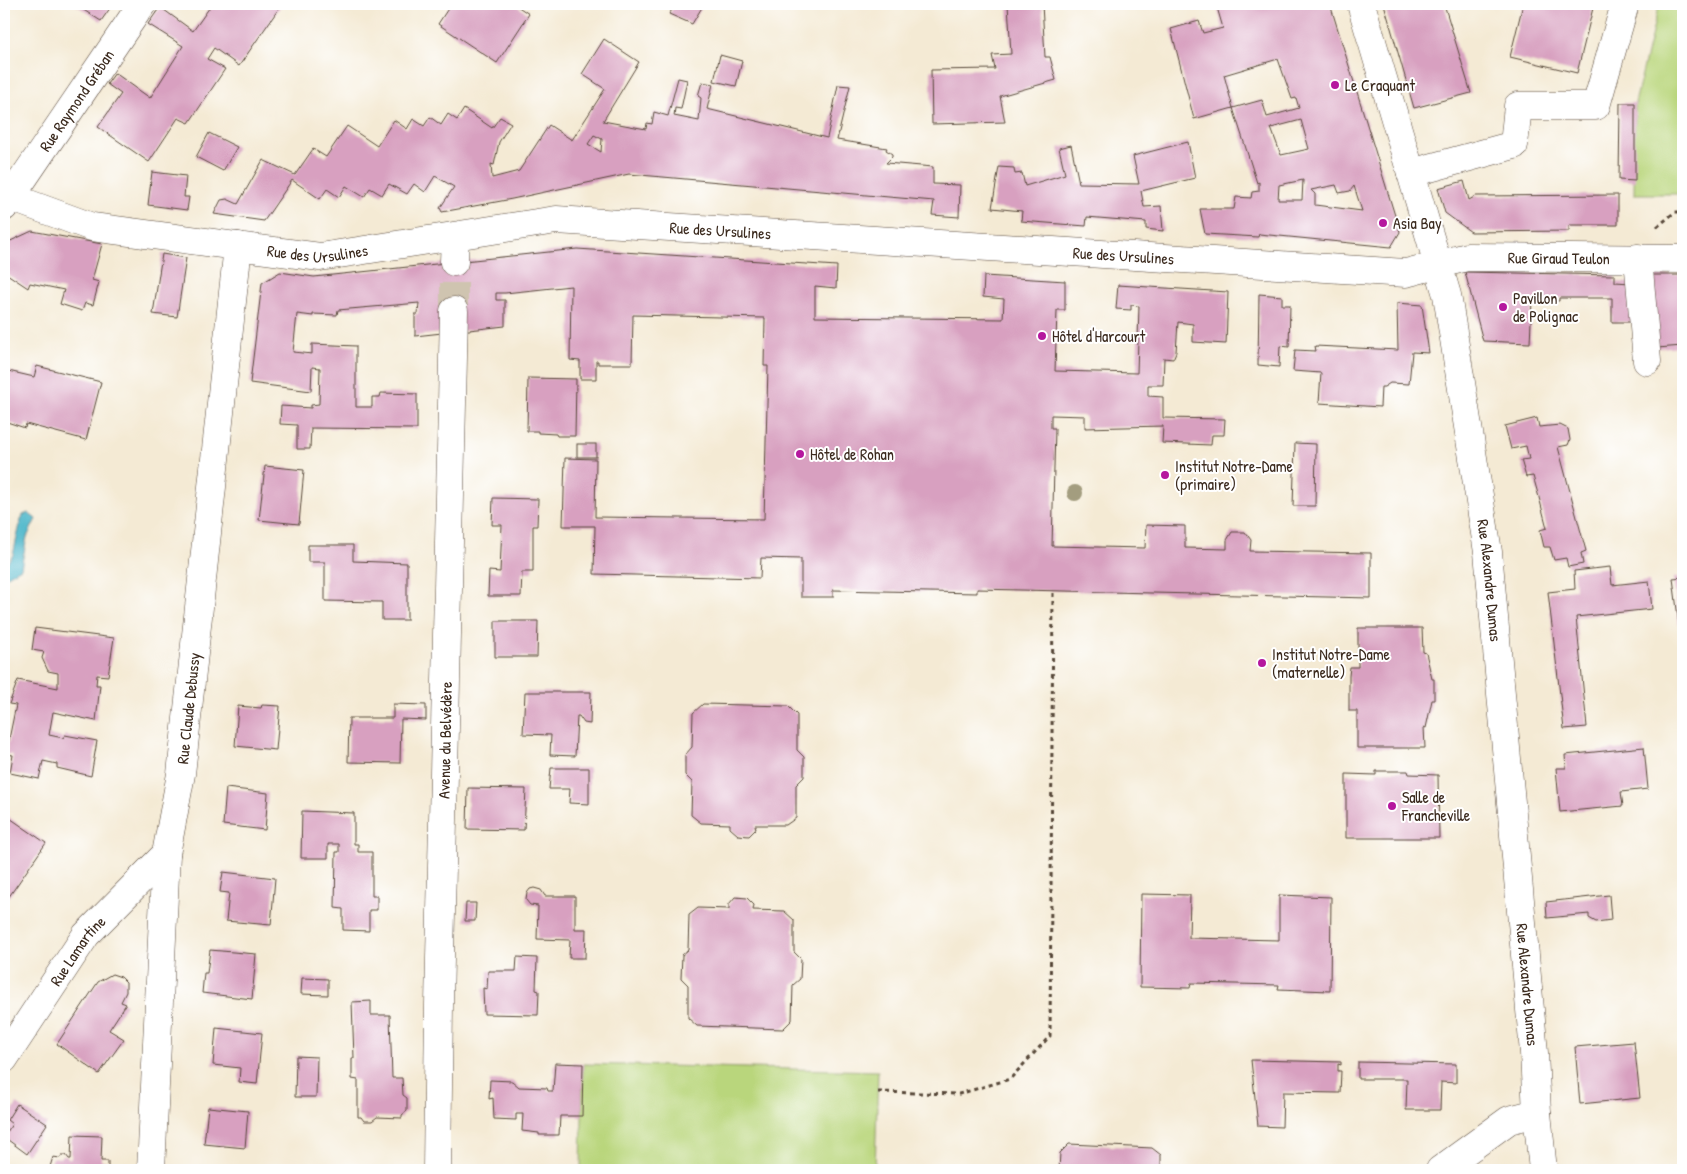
<svg xmlns="http://www.w3.org/2000/svg" width="1687" height="1174" font-family="'Patrick Hand',sans-serif">
  <style>
    .green { fill: #b9d67c; stroke: #7a804d }
    .water { fill: #4cb6c9; stroke: #447074 }
    .building { fill: #d8a0c0; fill-rule: evenodd }
    .lines { fill: none; stroke-linecap: round; stroke-linejoin: round }
    .minor-tunnel { stroke: #cfc4b0; stroke-width: 28; stroke-dasharray: 28 14; stroke-linecap: butt }
    .minor-casing { stroke: #574739; stroke-width: 29 }
    .path { stroke: #574739; stroke-width: 3; stroke-dasharray: 4 4; stroke-linecap: butt }
    .minor { stroke: #fff; stroke-width: 28 }
    .tree { fill: #a39d7f }
    .poi-dot { fill: #b5179e; stroke: #fff; stroke-width: 2 }
    .labels { text-anchor: middle; stroke-width: 4; stroke-linejoin: round; paint-order: stroke }
    .poi-label { font-size: 16px; fill: #3b2a1e; stroke: #fff; text-anchor: start }
    .street-label { font-size: 16px; fill: #3b2a1e; stroke: #fff }
  </style>
  <rect width="100%" height="100%" fill="#fff"/>
  <filter id="ink" filterUnits="userSpaceOnUse"><feTurbulence type="fractalNoise" baseFrequency=".02" numOctaves="2"/><feDisplacementMap in="SourceGraphic" scale="10" xChannelSelector="R" yChannelSelector="G"/><feConvolveMatrix kernelMatrix="1 2 1 2 8 2 1 2 1" color-interpolation-filters="sRGB"/></filter>
  <filter id="wash" filterUnits="userSpaceOnUse"><feTurbulence type="fractalNoise" baseFrequency=".0096" numOctaves="4" result="noise"/><feDisplacementMap in="SourceGraphic" scale="20" xChannelSelector="R" yChannelSelector="G"/><feGaussianBlur stdDeviation="1.12" result="paint"/><feColorMatrix in="noise" values="0 0 0 0 0 0 0 0 0 0 0 0 0 0 0 0 0 1.4 0 .05"/><feComposite in="paint" operator="in"/></filter>
  <g filter="url(#wash)">
    <rect width="100%" height="100%" fill="#f4ead4"/>
    <!-- green -->
    <g class="green">
      <path d="M 1659,4 L 1683,4 L 1683,194 L 1634,194 L 1635,103 Z"/>
      <path d="M 583,1064 L 878,1071 L 875,1170 L 581,1170 Z"/>
    </g>
    <!-- water -->
    <path class="water" d="M 28,513 L 36,519 L 27,537 L 21,568 L 4,578 L 4,566 L 13,555 L 21,520 L 23,515 Z"/>
    <g id="blocks">
      <!-- building -->
      <g class="building">
        <path d="M 74,4 L 113,4 L 101,21 Z"/>
        <path d="M 212,4 L 282,4 L 239,66 L 214,48 L 207,59 L 225,69 L 189,123 L 178,118 L 149,162 L 98,127 L 121,94 L 107,84 L 115,73 L 150,98 L 183,46 L 148,24 L 160,7 L 193,31 Z"/>
        <path d="M 451,4 L 514,4 L 529,14 L 497,63 L 438,24 Z"/>
        <path d="M 676,4 L 704,4 L 692,24 L 669,14 Z"/>
        <path d="M 1008,4 L 1042,4 L 1045,57 L 1050,57 L 1056,80 L 1000,96 L 1005,122 L 932,124 L 931,70 L 995,69 L 992,55 L 1011,54 Z"/>
        <path d="M 1216,4 L 1253,4 L 1254,6 L 1260,4 L 1330,4 L 1400,232 L 1391,247 L 1259,234 L 1258,237 L 1205,234 L 1200,209 L 1234,209 L 1236,197 L 1251,198 L 1252,192 L 1259,191 L 1259,182 L 1257,183 L 1233,108 L 1262,100 L 1267,117 L 1299,108 L 1296,98 L 1292,99 L 1278,59 L 1224,75 L 1233,108 L 1194,119 L 1171,29 L 1199,21 L 1203,33 L 1223,28 ZM 1301,120 L 1309,149 L 1281,155 L 1271,128 ZM 1303,180 L 1302,200 L 1278,200 L 1279,185 ZM 1336,185 L 1339,193 L 1350,191 L 1354,186 L 1362,211 L 1315,205 L 1315,194 L 1311,190 Z"/>
        <path d="M 1384,4 L 1444,4 L 1471,93 L 1414,108 Z"/>
        <path d="M 1523,4 L 1594,4 L 1577,73 L 1510,57 Z"/>
        <path d="M 604,39 L 639,62 L 603,121 L 646,129 L 647,123 L 652,124 L 654,112 L 668,116 L 678,78 L 687,80 L 681,109 L 675,108 L 674,116 L 699,121 L 701,98 L 698,96 L 702,82 L 713,84 L 707,109 L 827,138 L 838,85 L 850,86 L 837,140 L 887,148 L 886,150 L 892,154 L 892,157 L 886,163 L 933,167 L 933,184 L 960,185 L 959,217 L 932,215 L 934,201 L 629,174 L 512,199 L 442,212 L 440,208 L 454,187 L 435,176 L 425,192 L 414,184 L 407,194 L 389,184 L 382,195 L 370,188 L 364,197 L 346,186 L 339,197 L 327,189 L 320,199 L 292,180 L 264,221 L 214,214 L 221,200 L 227,199 L 238,204 L 263,160 L 295,175 L 313,149 L 326,157 L 347,126 L 377,146 L 394,120 L 407,129 L 413,119 L 424,126 L 430,117 L 441,125 L 448,114 L 457,120 L 464,109 L 492,128 L 500,117 L 511,123 L 499,142 L 494,165 L 491,164 L 492,178 L 519,171 L 549,125 L 572,140 L 605,89 L 582,74 ZM 594,135 L 602,139 L 601,152 L 588,144 Z"/>
        <path d="M 720,55 L 742,61 L 736,86 L 714,81 Z"/>
        <path d="M 1620,103 L 1635,103 L 1635,181 L 1619,180 Z"/>
        <path d="M 209,133 L 237,147 L 223,171 L 196,157 Z"/>
        <path d="M 1188,142 L 1195,178 L 1141,191 L 1144,207 L 1161,206 L 1163,231 L 1146,229 L 1146,222 L 1087,217 L 1086,226 L 1021,221 L 1022,211 L 992,208 L 999,167 L 1014,168 L 1015,174 L 1022,173 L 1025,186 L 1065,174 L 1059,148 L 1071,145 L 1079,183 L 1139,184 L 1133,156 Z"/>
        <path d="M 152,172 L 186,176 L 184,197 L 189,197 L 187,210 L 148,205 Z"/>
        <path d="M 1464,181 L 1469,200 L 1476,196 L 1618,195 L 1618,225 L 1569,225 L 1569,231 L 1471,232 L 1445,213 L 1438,188 Z"/>
        <path d="M 32,231 L 102,244 L 92,280 L 99,282 L 93,305 L 85,303 L 82,311 L 60,304 L 64,290 L 30,283 L 28,288 L 4,272 L 4,244 Z"/>
        <path d="M 577,249 L 837,266 L 836,288 L 815,286 L 815,317 L 1003,319 L 1004,299 L 983,297 L 984,276 L 1065,281 L 1065,310 L 1057,310 L 1055,371 L 1137,373 L 1139,306 L 1131,305 L 1131,310 L 1116,309 L 1118,285 L 1228,292 L 1226,344 L 1193,342 L 1193,324 L 1178,322 L 1176,352 L 1173,359 L 1164,358 L 1163,385 L 1148,385 L 1148,396 L 1163,397 L 1163,418 L 1225,419 L 1224,435 L 1212,435 L 1211,445 L 1162,443 L 1163,426 L 1085,428 L 1085,416 L 1051,415 L 1051,428 L 1055,428 L 1052,546 L 1145,548 L 1146,525 L 1185,526 L 1185,548 L 1227,549 L 1227,540 L 1232,532 L 1245,532 L 1251,540 L 1250,551 L 1371,553 L 1371,598 L 977,589 L 977,593 L 833,590 L 833,597 L 801,597 L 801,559 L 761,558 L 760,578 L 594,574 L 595,526 L 563,526 L 565,458 L 596,459 L 595,517 L 764,519 L 768,366 L 764,366 L 765,318 L 633,315 L 632,364 L 598,364 L 598,361 L 596,361 L 596,379 L 580,379 L 580,361 L 570,360 L 571,286 L 505,293 L 496,293 L 496,300 L 505,300 L 505,326 L 415,336 L 415,314 L 418,314 L 419,303 L 338,310 L 337,315 L 313,314 L 313,316 L 297,314 L 293,352 L 312,354 L 312,344 L 356,346 L 356,407 L 372,407 L 372,397 L 380,397 L 381,393 L 417,394 L 417,429 L 311,428 L 310,449 L 297,449 L 297,425 L 280,424 L 281,406 L 311,408 L 311,405 L 319,404 L 320,368 L 312,367 L 311,391 L 250,383 L 262,283 L 280,272 L 314,277 Z"/>
        <path d="M 162,254 L 186,258 L 177,317 L 153,314 Z"/>
        <path d="M 1465,272 L 1615,275 L 1615,282 L 1631,283 L 1632,322 L 1612,322 L 1612,298 L 1559,298 L 1559,301 L 1532,300 L 1530,343 L 1483,341 Z"/>
        <path d="M 1651,275 L 1683,275 L 1683,346 L 1657,348 Z"/>
        <path d="M 1259,294 L 1282,296 L 1282,305 L 1290,305 L 1289,347 L 1280,346 L 1279,367 L 1258,365 Z"/>
        <path d="M 1397,303 L 1422,305 L 1429,353 L 1412,352 L 1409,384 L 1390,383 L 1384,387 L 1381,387 L 1380,407 L 1319,403 L 1321,373 L 1293,371 L 1295,350 L 1316,351 L 1315,346 L 1398,350 Z"/>
        <path d="M 37,366 L 101,382 L 86,440 L 26,424 L 25,428 L 4,421 L 4,370 L 34,377 Z"/>
        <path d="M 528,378 L 576,379 L 575,436 L 557,436 L 556,434 L 538,433 L 538,431 L 527,431 Z"/>
        <path d="M 1537,418 L 1539,427 L 1560,425 L 1568,429 L 1570,440 L 1568,445 L 1558,447 L 1586,551 L 1581,553 L 1583,564 L 1568,567 L 1566,558 L 1554,560 L 1550,547 L 1544,547 L 1540,530 L 1547,528 L 1540,501 L 1533,476 L 1526,477 L 1521,460 L 1529,459 L 1526,446 L 1511,449 L 1505,426 Z"/>
        <path d="M 1295,443 L 1316,444 L 1315,506 L 1293,506 Z"/>
        <rect x="577" y="444" width="19" height="13"/>
        <path d="M 265,466 L 304,470 L 299,524 L 259,520 Z"/>
        <path d="M 493,498 L 538,499 L 537,526 L 533,526 L 533,572 L 522,572 L 521,596 L 488,596 L 489,571 L 500,572 L 502,525 L 492,525 Z"/>
        <path d="M 308,545 L 353,545 L 353,561 L 407,563 L 407,620 L 382,620 L 382,602 L 325,601 L 325,562 L 308,562 Z"/>
        <path d="M 1610,567 L 1612,585 L 1649,581 L 1652,609 L 1576,617 L 1587,727 L 1564,729 L 1548,592 L 1575,589 L 1574,571 Z"/>
        <path d="M 1683,577 L 1683,642 L 1681,642 L 1673,578 Z"/>
        <path d="M 495,621 L 538,621 L 537,657 L 495,657 Z"/>
        <path d="M 35,628 L 114,638 L 108,676 L 97,675 L 96,685 L 100,685 L 96,721 L 53,712 L 49,735 L 63,738 L 65,735 L 97,741 L 91,776 L 57,768 L 57,764 L 43,761 L 39,779 L 10,773 L 13,755 L 6,754 L 16,705 L 9,704 L 18,680 L 58,688 L 58,673 L 48,671 L 42,658 L 44,652 L 32,650 Z"/>
        <path d="M 1358,628 L 1422,628 L 1423,652 L 1426,653 L 1432,679 L 1434,679 L 1434,700 L 1432,700 L 1426,728 L 1424,727 L 1425,748 L 1357,748 L 1357,711 L 1349,711 L 1349,676 L 1350,667 L 1358,667 Z"/>
        <path d="M 525,692 L 591,692 L 590,724 L 584,723 L 579,716 L 577,716 L 575,756 L 550,755 L 551,735 L 523,734 Z"/>
        <path d="M 393,704 L 426,705 L 426,720 L 401,719 L 400,763 L 348,762 L 349,718 L 393,718 Z"/>
        <path d="M 703,704 L 788,706 L 797,715 L 797,750 L 804,757 L 804,777 L 796,785 L 796,818 L 786,825 L 755,825 L 756,829 L 749,836 L 738,835 L 730,828 L 730,824 L 701,823 L 691,815 L 692,782 L 685,775 L 685,755 L 692,747 L 693,713 Z"/>
        <path d="M 262,705 L 280,706 L 276,750 L 235,746 L 238,706 L 261,708 Z"/>
        <path d="M 1644,747 L 1648,789 L 1621,792 L 1623,806 L 1560,812 L 1556,768 L 1566,768 L 1565,755 Z"/>
        <path d="M 551,768 L 589,768 L 589,804 L 569,803 L 570,789 L 549,789 Z"/>
        <path d="M 1376,771 L 1408,771 L 1409,774 L 1438,775 L 1439,838 L 1346,838 L 1346,774 L 1376,775 Z"/>
        <path d="M 226,788 L 268,793 L 265,830 L 223,825 Z"/>
        <path d="M 468,788 L 526,789 L 524,830 L 467,829 Z"/>
        <path d="M 302,811 L 354,813 L 354,844 L 358,844 L 358,852 L 372,852 L 372,896 L 377,896 L 377,910 L 369,910 L 369,931 L 343,930 L 343,909 L 335,908 L 336,852 L 339,852 L 339,844 L 328,844 L 328,858 L 301,858 Z"/>
        <path d="M 4,814 L 46,843 L 6,901 L 4,899 Z"/>
        <path d="M 223,872 L 275,878 L 271,925 L 226,921 L 229,893 L 220,892 Z"/>
        <path d="M 534,888 L 541,890 L 545,896 L 575,896 L 575,929 L 586,929 L 585,958 L 569,958 L 570,940 L 537,939 L 538,906 L 530,905 L 526,900 L 527,893 L 530,889 Z"/>
        <path d="M 1141,894 L 1190,895 L 1189,938 L 1279,940 L 1279,895 L 1331,897 L 1330,991 L 1278,989 L 1279,985 L 1191,983 L 1190,988 L 1140,987 Z"/>
        <path d="M 1609,895 L 1611,920 L 1596,922 L 1589,918 L 1589,914 L 1547,918 L 1546,902 Z"/>
        <path d="M 735,897 L 747,898 L 754,905 L 753,910 L 784,911 L 794,920 L 794,952 L 801,959 L 800,979 L 793,985 L 792,1020 L 783,1029 L 697,1026 L 688,1018 L 688,985 L 681,978 L 682,955 L 688,950 L 689,915 L 698,908 L 729,909 L 729,904 Z"/>
        <path d="M 466,903 L 476,903 L 475,921 L 465,921 Z"/>
        <path d="M 210,950 L 256,954 L 252,999 L 202,993 L 204,973 L 207,973 Z"/>
        <path d="M 517,957 L 537,958 L 536,990 L 539,991 L 538,1015 L 484,1014 L 483,988 L 487,989 L 488,971 L 516,971 Z"/>
        <path d="M 112,974 L 121,977 L 126,982 L 126,992 L 121,1002 L 126,1004 L 109,1030 L 124,1039 L 99,1074 L 57,1044 L 98,982 Z"/>
        <path d="M 302,978 L 328,979 L 328,995 L 301,994 Z"/>
        <path d="M 371,1001 L 371,1015 L 390,1015 L 392,1078 L 402,1078 L 403,1095 L 407,1098 L 407,1111 L 402,1115 L 402,1118 L 377,1117 L 372,1121 L 364,1121 L 361,1117 L 358,1117 L 358,1080 L 352,1079 L 352,1058 L 354,1058 L 352,1002 Z"/>
        <path d="M 216,1028 L 262,1033 L 257,1084 L 239,1082 L 240,1068 L 213,1065 Z"/>
        <path d="M 1634,1042 L 1640,1098 L 1580,1104 L 1575,1047 Z"/>
        <path d="M 296,1056 L 317,1057 L 316,1097 L 295,1097 Z"/>
        <path d="M 1251,1060 L 1341,1062 L 1341,1065 L 1338,1064 L 1338,1071 L 1341,1071 L 1340,1093 L 1283,1092 L 1282,1127 L 1258,1126 Z"/>
        <path d="M 1358,1062 L 1456,1064 L 1456,1083 L 1441,1082 L 1440,1110 L 1406,1110 L 1407,1079 L 1358,1079 Z"/>
        <path d="M 555,1063 L 583,1064 L 582,1116 L 560,1116 L 559,1135 L 539,1135 L 539,1133 L 522,1131 L 523,1114 L 516,1114 L 516,1120 L 494,1119 L 493,1098 L 489,1099 L 490,1080 L 512,1081 L 519,1087 L 547,1088 L 548,1091 L 553,1091 Z"/>
        <path d="M 17,1104 L 47,1124 L 27,1154 L 4,1137 L 12,1124 L 7,1120 Z"/>
        <path d="M 208,1107 L 248,1111 L 245,1148 L 204,1144 Z"/>
        <path d="M 72,1135 L 102,1136 L 101,1161 L 108,1161 L 108,1170 L 49,1170 L 53,1157 L 60,1158 L 62,1155 L 66,1155 L 69,1159 L 71,1159 Z"/>
        <path d="M 1069,1144 L 1152,1148 L 1161,1155 L 1161,1170 L 1059,1170 L 1060,1153 Z"/>
      </g>
    </g>
  </g>
  <g filter="url(#ink)">
    <use href="#blocks" fill-opacity="0" stroke="#574739" stroke-width="1"/>
    <g class="lines">
      <!-- minor-tunnel -->
      <path class="minor-tunnel" d="M 454,311 L 454,262"/>
      <defs>
        <g id="minor">
          <path id="s1" d="M 1361,4 L 1447,295 L 1488,552 L 1534,1053 L 1537,1113 L 1543,1170"/>
          <path d="M 1411,173 L 1514,145 L 1518,106 L 1596,106 L 1625,4"/>
          <path id="s2" d="M 4,193 L 10,197 L 92,227 L 320,257 L 556,220 L 1406,273 L 1467,257 L 1683,259"/>
          <path id="s3" d="M 4,207 L 142,4"/>
          <path d="M 1638,258 L 1647,361"/>
          <path d="M 454,262 L 455,237"/>
          <path id="s4" d="M 4,1059 L 86,935 L 166,854"/>
          <path id="s5" d="M 151,1170 L 166,854 L 181,774 L 238,246"/>
          <path id="s6" d="M 437,1170 L 439,1005 L 454,311"/>
          <path d="M 1440,1170 L 1509,1120 L 1537,1113"/>
        </g>
      </defs>
      <!-- minor casing -->
      <use href="#minor" class="minor-casing"/>
      <!-- path -->
      <g class="path">
        <path d="M 1657,227 L 1675,212 L 1683,212"/>
        <path d="M 878,1092 L 959,1094 L 1010,1079 L 1050,1036 L 1053,591"/>
      </g>
      <!-- minor -->
      <use href="#minor" class="minor"/>
    </g>
    <!-- trees -->
    <circle class="tree" cx="1075" cy="493" r="8"/>
  </g>
  <!-- markers -->
  <g class="poi-dot">
    <circle cx="1335" cy="85" r="5"/>
    <circle cx="1383" cy="223" r="5"/>
    <circle cx="1503" cy="307" r="5"/>
    <circle cx="1042" cy="336" r="5"/>
    <circle cx="800" cy="454" r="5"/>
    <circle cx="1165" cy="475" r="5"/>
    <circle cx="1262" cy="663" r="5"/>
    <circle cx="1392" cy="806" r="5"/>
  </g>
  <g class="labels">
    <!-- poi labels -->
    <g class="poi-label">
      <text x="1345" y="91">Le Craquant</text>
      <text x="1393" y="229">Asia Bay</text>
      <text x="1513" y="304">Pavillon<tspan x="1513" dy="18">de Polignac</tspan></text>
      <text x="1052" y="342">Hôtel d'Harcourt</text>
      <text x="810" y="460">Hôtel de Rohan</text>
      <text x="1175" y="472">Institut Notre-Dame<tspan x="1175" dy="18">(primaire)</tspan></text>
      <text x="1272" y="660">Institut Notre-Dame<tspan x="1272" dy="18">(maternelle)</tspan></text>
      <text x="1402" y="803">Salle de<tspan x="1402" dy="18">Francheville</tspan></text>
    </g>
    <!-- street labels -->
    <g class="street-label">
      <text dy="6" stroke="none"><textPath href="#s3" startOffset="129">Rue Raymond Gréban</textPath></text>
      <text dy="6" stroke="none"><textPath href="#s2" startOffset="728">Rue des Ursulines</textPath></text>
      <text dy="6" stroke="none"><textPath href="#s2" startOffset="322">Rue des Ursulines</textPath></text>
      <text dy="6" stroke="none"><textPath href="#s2" startOffset="1132">Rue des Ursulines</textPath></text>
      <text dy="6" stroke="none"><textPath href="#s2" startOffset="1570">Rue Giraud Teulon</textPath></text>
      <text dy="6" stroke="none"><textPath href="#s1" startOffset="592">Rue Alexandre Dumas</textPath></text>
      <text dy="6" stroke="none"><textPath href="#s5" startOffset="464">Rue Claude Debussy</textPath></text>
      <text dy="6" stroke="none"><textPath href="#s6" startOffset="430">Avenue du Belvédère</textPath></text>
      <text dy="6" stroke="none"><textPath href="#s4" startOffset="131">Rue Lamartine</textPath></text>
      <text dy="6" stroke="none"><textPath href="#s1" startOffset="998">Rue Alexandre Dumas</textPath></text>
    </g>
  </g>
  <!-- margin -->
  <rect width="1687" height="1174" fill="none" stroke="#fff" stroke-width="20"/>
</svg>
